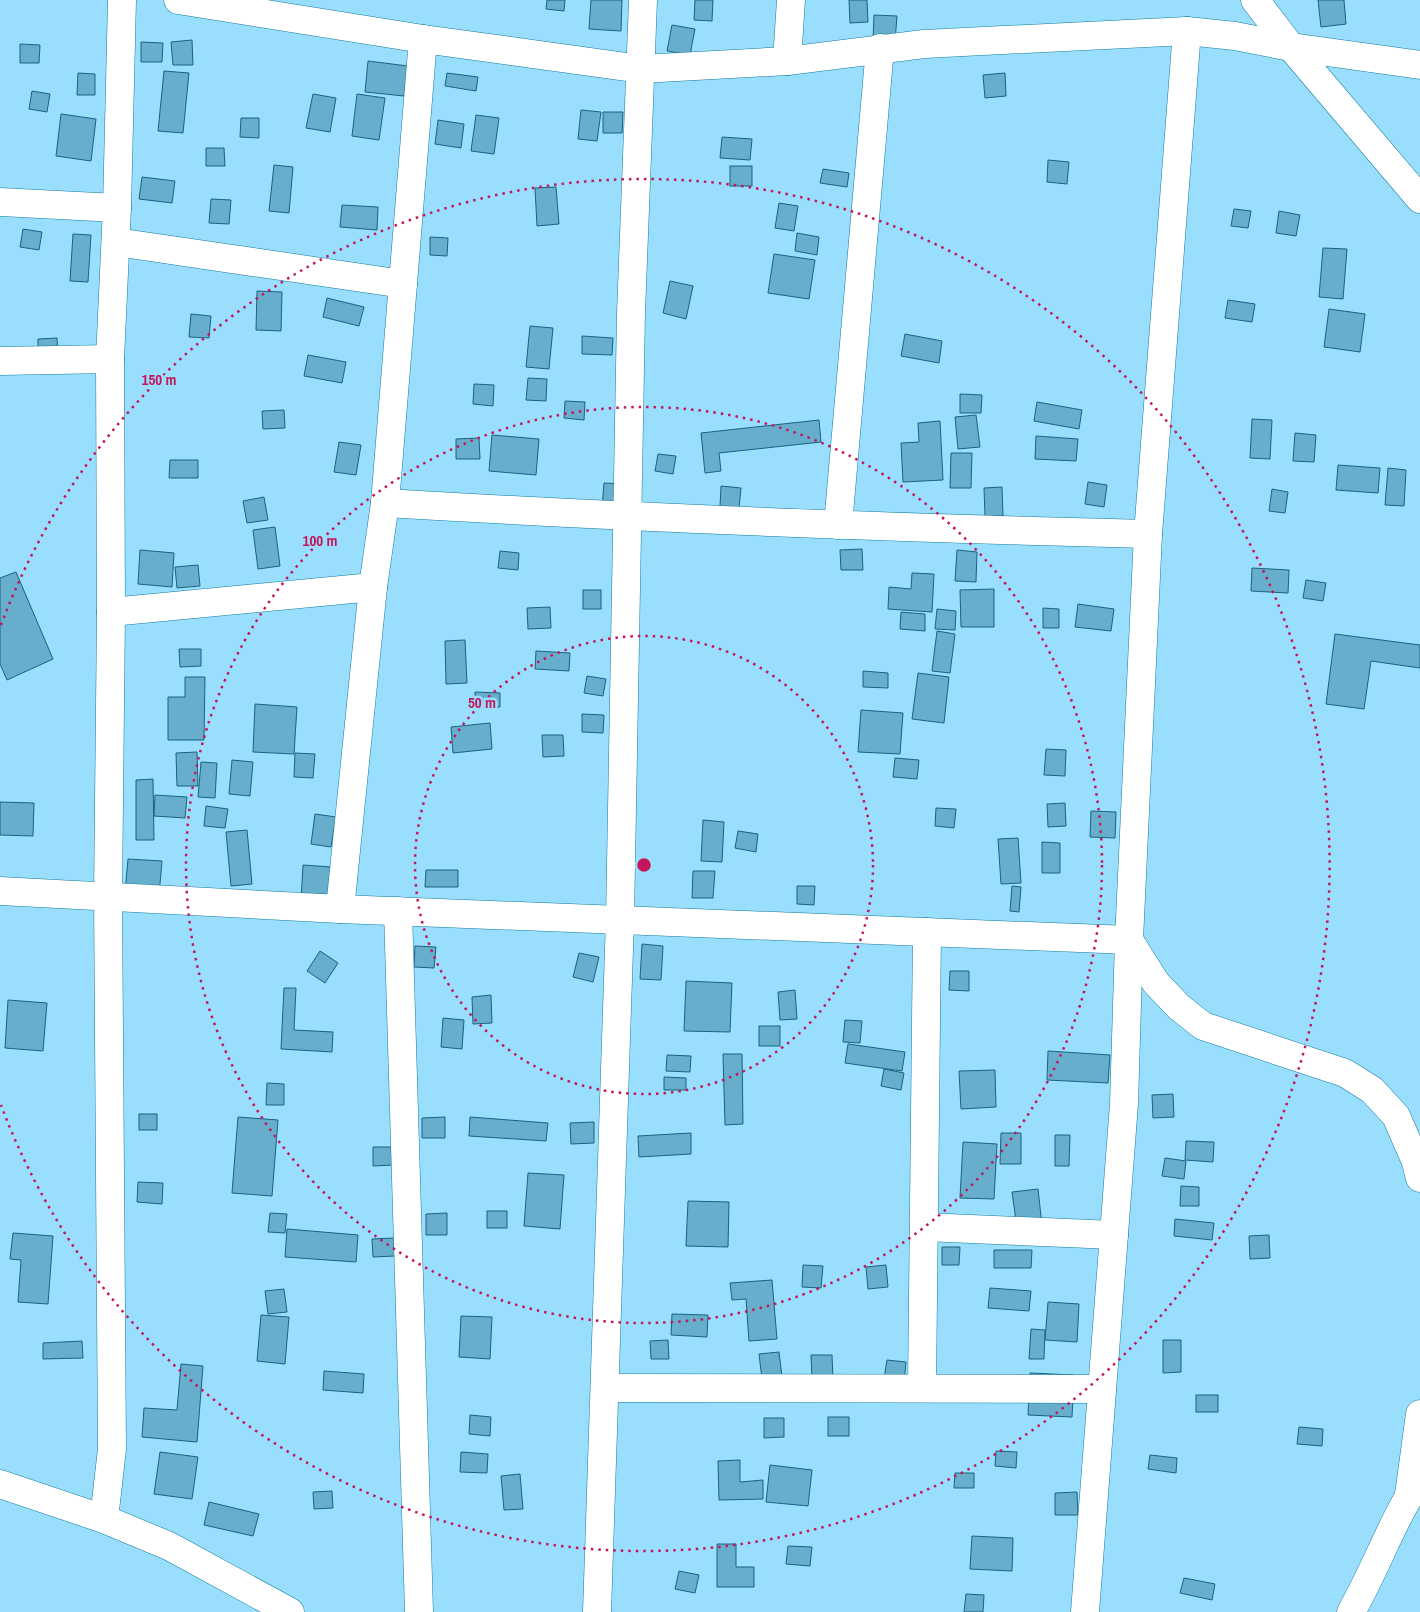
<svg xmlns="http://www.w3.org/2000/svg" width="1420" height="1612" font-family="'Archivo Narrow',sans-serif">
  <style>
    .building { fill: #66aecc; stroke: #19637e }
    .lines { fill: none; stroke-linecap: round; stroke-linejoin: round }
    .street-casing { stroke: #127c9e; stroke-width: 29 }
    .street { stroke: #fff; stroke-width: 28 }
    .ring { fill: none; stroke: #c2185b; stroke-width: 2.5; stroke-dasharray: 2.5 5 }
    .centre { fill: #c2185b; stroke: #99dffd; stroke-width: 2.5 }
    .ring-label { font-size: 15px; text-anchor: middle; font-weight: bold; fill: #c2185b; stroke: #99dffd; stroke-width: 5; stroke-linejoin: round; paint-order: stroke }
  </style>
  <rect width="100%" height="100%" fill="#99dffd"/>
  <!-- building -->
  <g class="building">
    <path d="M 547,0 L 565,0 L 564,11 L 546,9 Z"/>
    <path d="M 591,0 L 622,0 L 621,31 L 589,29 Z"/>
    <path d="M 695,0 L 713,0 L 712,21 L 694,20 Z"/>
    <path d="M 849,0 L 867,0 L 868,22 L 850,23 Z"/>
    <path d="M 1318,0 L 1344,0 L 1346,24 L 1321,27 Z"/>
    <path d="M 874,15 L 897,16 L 895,42 L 873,41 Z"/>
    <path d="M 672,25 L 695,29 L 690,55 L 667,51 Z"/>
    <path d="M 192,40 L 193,65 L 173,65 L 171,42 Z"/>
    <path d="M 141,42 L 163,43 L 162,62 L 141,62 Z"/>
    <path d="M 20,44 L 40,45 L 39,63 L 20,63 Z"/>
    <path d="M 368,61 L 408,66 L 404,96 L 365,92 Z"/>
    <path d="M 164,71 L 189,73 L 183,133 L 158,131 Z"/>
    <path d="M 78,73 L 95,74 L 95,95 L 77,95 Z"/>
    <path d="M 447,73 L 478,77 L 476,91 L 445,86 Z"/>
    <path d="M 1005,73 L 1006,96 L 985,98 L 983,75 Z"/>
    <path d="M 32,91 L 50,94 L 47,112 L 29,109 Z"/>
    <path d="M 313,94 L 336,98 L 330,132 L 306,128 Z"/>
    <path d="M 357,94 L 385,98 L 379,140 L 352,136 Z"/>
    <path d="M 581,110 L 601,112 L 597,141 L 578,139 Z"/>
    <path d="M 603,112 L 623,112 L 622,133 L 603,133 Z"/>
    <path d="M 61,114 L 96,119 L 91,161 L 56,156 Z"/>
    <path d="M 476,115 L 499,118 L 494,154 L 471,151 Z"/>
    <path d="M 241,118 L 259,118 L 259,138 L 240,137 Z"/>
    <path d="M 438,120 L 464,124 L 461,148 L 435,144 Z"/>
    <path d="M 722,137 L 752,139 L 750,160 L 720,158 Z"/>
    <path d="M 206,148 L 224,148 L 225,166 L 206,166 Z"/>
    <path d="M 1048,160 L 1069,162 L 1067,184 L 1047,182 Z"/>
    <path d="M 274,165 L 293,167 L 289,213 L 269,211 Z"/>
    <rect x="730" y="166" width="22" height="20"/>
    <path d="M 823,169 L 849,173 L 847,187 L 820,183 Z"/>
    <path d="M 142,177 L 175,181 L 172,203 L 139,199 Z"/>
    <path d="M 556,187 L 559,224 L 537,226 L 535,188 Z"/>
    <path d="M 211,199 L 231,200 L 229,224 L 209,223 Z"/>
    <path d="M 779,203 L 798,206 L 794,231 L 775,228 Z"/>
    <path d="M 342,205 L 378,207 L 377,230 L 340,227 Z"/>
    <path d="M 1234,209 L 1251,211 L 1248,228 L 1231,226 Z"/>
    <path d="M 1279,211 L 1300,215 L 1296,236 L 1276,233 Z"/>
    <path d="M 23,229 L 42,232 L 39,250 L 20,247 Z"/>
    <path d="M 797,233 L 819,237 L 817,255 L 795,251 Z"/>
    <path d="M 73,234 L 91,235 L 88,282 L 70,281 Z"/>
    <path d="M 430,237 L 448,238 L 447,256 L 430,255 Z"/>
    <path d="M 1323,248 L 1347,249 L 1343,299 L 1319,297 Z"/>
    <path d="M 774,254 L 815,260 L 809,299 L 768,293 Z"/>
    <path d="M 670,281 L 693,286 L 686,319 L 663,313 Z"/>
    <path d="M 257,291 L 282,292 L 281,331 L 256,330 Z"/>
    <path d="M 327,298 L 364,307 L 359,326 L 323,317 Z"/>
    <path d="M 1228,300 L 1255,304 L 1252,322 L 1225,318 Z"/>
    <path d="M 1329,309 L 1365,314 L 1360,352 L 1324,347 Z"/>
    <path d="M 191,314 L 211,316 L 209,338 L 189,337 Z"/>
    <path d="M 530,326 L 553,328 L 549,369 L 526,367 Z"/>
    <path d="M 905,334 L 942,341 L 939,363 L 901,356 Z"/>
    <path d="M 582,336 L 613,338 L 612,355 L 582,354 Z"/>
    <path d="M 57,338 L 58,358 L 38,359 L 38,339 Z"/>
    <path d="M 308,355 L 346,362 L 342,383 L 304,376 Z"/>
    <path d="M 528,378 L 547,379 L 546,401 L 526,400 Z"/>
    <path d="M 474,384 L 494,385 L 493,406 L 473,404 Z"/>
    <path d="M 960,394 L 982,395 L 981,413 L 960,413 Z"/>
    <path d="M 565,401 L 585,402 L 584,420 L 564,418 Z"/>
    <path d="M 1037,402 L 1082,410 L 1079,429 L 1034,421 Z"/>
    <path d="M 284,410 L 285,428 L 263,429 L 262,411 Z"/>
    <path d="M 976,415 L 980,447 L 958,449 L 955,417 Z"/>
    <path d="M 1252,419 L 1272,420 L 1270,459 L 1250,458 Z"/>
    <path d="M 819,420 L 821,442 L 719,453 L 721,471 L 705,473 L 701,433 Z"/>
    <path d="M 940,421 L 943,480 L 903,482 L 901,443 L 919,442 L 918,423 Z"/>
    <path d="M 1295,433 L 1316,435 L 1314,462 L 1293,461 Z"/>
    <path d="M 492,435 L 539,439 L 536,475 L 489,471 Z"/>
    <path d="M 1036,436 L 1078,439 L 1076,461 L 1035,459 Z"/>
    <path d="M 479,438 L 480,459 L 456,459 L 456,439 Z"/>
    <path d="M 339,442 L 361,445 L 356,475 L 334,472 Z"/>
    <path d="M 951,453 L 972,453 L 971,488 L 950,488 Z"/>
    <path d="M 658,454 L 676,456 L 673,474 L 655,471 Z"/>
    <path d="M 170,460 L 198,460 L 198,478 L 169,478 Z"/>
    <path d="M 1338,465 L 1380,468 L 1378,493 L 1336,490 Z"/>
    <path d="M 1388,468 L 1406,470 L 1404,506 L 1385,505 Z"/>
    <path d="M 1088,482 L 1107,485 L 1104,507 L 1085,504 Z"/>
    <path d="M 604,483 L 624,484 L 623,511 L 602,509 Z"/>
    <path d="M 721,486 L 741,488 L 739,508 L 720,507 Z"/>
    <path d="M 1002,487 L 1003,516 L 985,516 L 984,488 Z"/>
    <path d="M 1272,489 L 1288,492 L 1285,513 L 1269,511 Z"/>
    <path d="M 264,497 L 268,520 L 247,523 L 243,501 Z"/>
    <path d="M 275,527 L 280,566 L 258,569 L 253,530 Z"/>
    <path d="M 862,549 L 863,570 L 841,570 L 840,550 Z"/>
    <path d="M 140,550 L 174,553 L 172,587 L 138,584 Z"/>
    <path d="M 957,550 L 977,552 L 976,582 L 955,581 Z"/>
    <path d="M 500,551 L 519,553 L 518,570 L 498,568 Z"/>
    <path d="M 198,565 L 200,586 L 177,588 L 175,567 Z"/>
    <path d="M 1252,568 L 1289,570 L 1288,593 L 1251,591 Z"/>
    <path d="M 16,572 L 53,659 L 7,680 L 0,664 L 0,578 Z"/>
    <path d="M 912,573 L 934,574 L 932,612 L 888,609 L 889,587 L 911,589 Z"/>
    <path d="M 1306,580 L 1326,583 L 1323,601 L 1303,598 Z"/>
    <path d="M 994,589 L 994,627 L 961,627 L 960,590 Z"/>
    <rect x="583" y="590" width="18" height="19"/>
    <path d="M 1078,604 L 1114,609 L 1111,631 L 1075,627 Z"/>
    <path d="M 550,607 L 551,628 L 528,629 L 527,608 Z"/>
    <path d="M 1043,608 L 1059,609 L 1059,628 L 1043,628 Z"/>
    <path d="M 937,609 L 956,611 L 955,630 L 935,629 Z"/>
    <path d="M 901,612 L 925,614 L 925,631 L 900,629 Z"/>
    <path d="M 937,631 L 955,634 L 950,673 L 932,671 Z"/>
    <path d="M 1335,634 L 1420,645 L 1420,668 L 1371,661 L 1364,709 L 1326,704 Z"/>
    <path d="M 465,640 L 467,683 L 446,684 L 445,641 Z"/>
    <path d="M 179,649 L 201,649 L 201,666 L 180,667 Z"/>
    <path d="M 536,651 L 570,653 L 569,671 L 535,669 Z"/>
    <path d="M 863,671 L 888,673 L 888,688 L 863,687 Z"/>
    <path d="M 918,673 L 949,677 L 944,723 L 912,719 Z"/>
    <path d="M 587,676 L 606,679 L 603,696 L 584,693 Z"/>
    <path d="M 185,677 L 205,677 L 204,740 L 168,740 L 168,697 L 185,697 Z"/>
    <path d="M 475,692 L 500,693 L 500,707 L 475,707 Z"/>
    <path d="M 255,704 L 297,707 L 294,754 L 253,752 Z"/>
    <path d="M 861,710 L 903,713 L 900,754 L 858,752 Z"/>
    <path d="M 582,714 L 604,715 L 603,733 L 582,732 Z"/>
    <path d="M 490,723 L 492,749 L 453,753 L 451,727 Z"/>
    <path d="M 542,735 L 563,735 L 564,756 L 543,757 Z"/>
    <path d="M 1046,749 L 1066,750 L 1065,776 L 1044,775 Z"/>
    <path d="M 197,752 L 198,786 L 177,786 L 176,753 Z"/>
    <path d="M 295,753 L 315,754 L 313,778 L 294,777 Z"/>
    <path d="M 895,758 L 919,760 L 917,779 L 893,777 Z"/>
    <path d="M 232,760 L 253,762 L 250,796 L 229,794 Z"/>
    <path d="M 201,762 L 217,763 L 215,798 L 198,797 Z"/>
    <path d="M 153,779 L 154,840 L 136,840 L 136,780 Z"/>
    <path d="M 155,795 L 187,797 L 185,818 L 154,816 Z"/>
    <path d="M 0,802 L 34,803 L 33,836 L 0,835 Z"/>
    <path d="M 1065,803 L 1066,826 L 1048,827 L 1047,804 Z"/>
    <path d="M 206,806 L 228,809 L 225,828 L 204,826 Z"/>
    <path d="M 936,808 L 956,809 L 954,828 L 935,826 Z"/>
    <path d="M 1091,811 L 1116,812 L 1115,838 L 1090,837 Z"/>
    <path d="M 315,814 L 336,817 L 331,847 L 311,844 Z"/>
    <path d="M 703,820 L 724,822 L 722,862 L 701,861 Z"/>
    <path d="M 247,830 L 252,884 L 231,886 L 226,832 Z"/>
    <path d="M 738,831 L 758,834 L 756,852 L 735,848 Z"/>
    <path d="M 1018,838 L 1021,883 L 1001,884 L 998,839 Z"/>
    <path d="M 1042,842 L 1060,843 L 1060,873 L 1042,873 Z"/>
    <path d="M 128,859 L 162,861 L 159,895 L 125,893 Z"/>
    <path d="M 303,865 L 332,867 L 329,902 L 301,900 Z"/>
    <path d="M 426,870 L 458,870 L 458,887 L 425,887 Z"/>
    <path d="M 693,871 L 715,871 L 713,898 L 692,898 Z"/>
    <path d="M 797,886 L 815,886 L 814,905 L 797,904 Z"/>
    <path d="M 1012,886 L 1021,887 L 1019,912 L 1010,911 Z"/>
    <path d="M 642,944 L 663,946 L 661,980 L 640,979 Z"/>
    <path d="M 415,946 L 436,947 L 434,968 L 414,967 Z"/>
    <path d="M 320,951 L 338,963 L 325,983 L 307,971 Z"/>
    <path d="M 579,953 L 599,957 L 593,982 L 573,977 Z"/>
    <path d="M 950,971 L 969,971 L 969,991 L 949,990 Z"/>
    <path d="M 686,981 L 732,983 L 730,1032 L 684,1031 Z"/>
    <path d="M 284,988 L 296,988 L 294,1030 L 333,1032 L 332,1052 L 281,1049 Z"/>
    <path d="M 795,990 L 797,1019 L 780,1020 L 778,992 Z"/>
    <path d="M 491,995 L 492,1023 L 473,1024 L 472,997 Z"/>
    <path d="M 8,1000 L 47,1003 L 43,1051 L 5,1048 Z"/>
    <path d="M 443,1018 L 464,1020 L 462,1049 L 441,1047 Z"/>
    <path d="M 845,1020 L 862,1021 L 860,1043 L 843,1042 Z"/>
    <rect x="759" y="1026" width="21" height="20"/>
    <path d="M 848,1044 L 905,1052 L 902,1071 L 845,1063 Z"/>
    <path d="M 1048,1051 L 1110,1055 L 1108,1083 L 1047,1080 Z"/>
    <path d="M 723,1054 L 742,1054 L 743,1124 L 725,1125 Z"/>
    <path d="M 667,1055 L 691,1056 L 690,1072 L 666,1071 Z"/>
    <path d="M 884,1069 L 904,1073 L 901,1090 L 881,1086 Z"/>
    <path d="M 995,1070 L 996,1107 L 961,1109 L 959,1071 Z"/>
    <path d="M 664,1077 L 686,1078 L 686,1090 L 664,1090 Z"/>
    <path d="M 267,1083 L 284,1084 L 284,1105 L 266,1105 Z"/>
    <path d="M 1173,1094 L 1174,1117 L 1153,1118 L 1152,1095 Z"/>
    <rect x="139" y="1114" width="18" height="16"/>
    <path d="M 238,1117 L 278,1120 L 272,1196 L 232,1193 Z"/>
    <path d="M 445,1117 L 445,1138 L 422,1138 L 422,1118 Z"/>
    <path d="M 470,1117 L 548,1123 L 546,1141 L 469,1136 Z"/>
    <path d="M 594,1122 L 594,1143 L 571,1144 L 570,1123 Z"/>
    <path d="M 691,1133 L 691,1154 L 639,1157 L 638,1136 Z"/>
    <path d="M 1001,1133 L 1021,1133 L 1021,1164 L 1000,1164 Z"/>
    <path d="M 1055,1135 L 1070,1135 L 1069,1166 L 1055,1166 Z"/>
    <path d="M 1186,1141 L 1214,1142 L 1213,1162 L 1185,1160 Z"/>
    <path d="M 963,1142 L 997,1144 L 994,1199 L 960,1198 Z"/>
    <path d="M 373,1147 L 393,1147 L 393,1165 L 373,1166 Z"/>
    <path d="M 1165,1158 L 1186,1161 L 1184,1179 L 1162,1176 Z"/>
    <path d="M 528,1173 L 564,1175 L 560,1229 L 524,1226 Z"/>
    <path d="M 138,1182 L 163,1183 L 162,1204 L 137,1202 Z"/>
    <path d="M 1181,1186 L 1199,1187 L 1199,1206 L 1180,1206 Z"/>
    <path d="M 1038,1189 L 1042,1225 L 1017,1228 L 1012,1192 Z"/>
    <path d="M 688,1201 L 729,1202 L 728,1247 L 686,1246 Z"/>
    <rect x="487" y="1211" width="20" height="17"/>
    <path d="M 270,1213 L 287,1214 L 285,1233 L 268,1232 Z"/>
    <path d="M 447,1213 L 447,1235 L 426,1235 L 426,1214 Z"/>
    <path d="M 1175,1219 L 1214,1223 L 1212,1240 L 1174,1236 Z"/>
    <path d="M 287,1229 L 358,1235 L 356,1262 L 285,1257 Z"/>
    <path d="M 13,1233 L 53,1236 L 48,1304 L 18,1302 L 21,1260 L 10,1259 Z"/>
    <path d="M 1269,1235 L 1270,1258 L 1250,1259 L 1249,1236 Z"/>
    <path d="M 394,1238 L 395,1256 L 373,1257 L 372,1239 Z"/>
    <path d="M 942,1247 L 960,1247 L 959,1265 L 942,1265 Z"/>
    <path d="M 994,1250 L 1032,1250 L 1031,1268 L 994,1268 Z"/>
    <path d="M 803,1265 L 823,1266 L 821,1288 L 802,1287 Z"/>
    <path d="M 886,1265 L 888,1287 L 868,1289 L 866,1267 Z"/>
    <path d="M 772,1280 L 777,1339 L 749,1341 L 746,1299 L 732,1300 L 730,1283 Z"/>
    <path d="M 990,1288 L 1031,1291 L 1029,1311 L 988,1308 Z"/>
    <path d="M 284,1289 L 287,1312 L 268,1314 L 265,1291 Z"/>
    <path d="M 1048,1302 L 1079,1304 L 1077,1342 L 1045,1340 Z"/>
    <path d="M 672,1314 L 708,1315 L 707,1337 L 671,1335 Z"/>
    <path d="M 261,1315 L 289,1317 L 285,1364 L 257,1361 Z"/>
    <path d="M 461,1316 L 492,1317 L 490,1359 L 459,1357 Z"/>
    <path d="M 1031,1329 L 1045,1330 L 1044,1359 L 1029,1359 Z"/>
    <path d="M 668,1340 L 669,1359 L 651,1359 L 650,1341 Z"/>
    <path d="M 1163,1340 L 1181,1340 L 1181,1372 L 1163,1373 Z"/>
    <path d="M 82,1341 L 83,1358 L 43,1359 L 43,1343 Z"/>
    <path d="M 779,1352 L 783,1385 L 763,1388 L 759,1354 Z"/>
    <path d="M 811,1355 L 832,1355 L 833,1379 L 812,1380 Z"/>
    <path d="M 887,1360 L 906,1362 L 904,1382 L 884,1379 Z"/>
    <path d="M 181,1364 L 203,1366 L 197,1442 L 142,1437 L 144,1408 L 177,1410 Z"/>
    <path d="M 324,1371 L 364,1374 L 363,1393 L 323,1390 Z"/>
    <path d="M 1030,1373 L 1074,1375 L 1072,1417 L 1028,1415 Z"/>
    <rect x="1196" y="1395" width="22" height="17"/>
    <path d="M 470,1415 L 491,1417 L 490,1436 L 469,1434 Z"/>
    <rect x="828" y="1417" width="21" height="19"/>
    <path d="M 764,1418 L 784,1418 L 784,1437 L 764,1438 Z"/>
    <path d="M 1299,1427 L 1323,1429 L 1322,1446 L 1297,1444 Z"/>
    <path d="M 996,1451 L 1017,1452 L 1016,1468 L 995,1466 Z"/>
    <path d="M 160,1452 L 198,1457 L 192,1499 L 154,1494 Z"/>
    <path d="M 461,1452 L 488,1454 L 487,1473 L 460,1472 Z"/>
    <path d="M 1150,1455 L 1177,1458 L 1176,1473 L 1148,1469 Z"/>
    <path d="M 740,1460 L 740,1482 L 763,1480 L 763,1499 L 719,1500 L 718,1461 Z"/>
    <path d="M 770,1465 L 812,1470 L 808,1506 L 766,1502 Z"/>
    <path d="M 955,1473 L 974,1473 L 974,1488 L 954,1488 Z"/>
    <path d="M 520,1474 L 523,1509 L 504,1510 L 501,1476 Z"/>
    <path d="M 332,1491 L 333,1508 L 314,1509 L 313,1492 Z"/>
    <path d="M 1077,1492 L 1078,1515 L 1055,1515 L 1055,1493 Z"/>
    <path d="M 209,1502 L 259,1514 L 253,1536 L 204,1525 Z"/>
    <path d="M 972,1536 L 1013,1538 L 1012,1571 L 970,1569 Z"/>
    <path d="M 717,1544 L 736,1544 L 736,1567 L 754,1567 L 754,1587 L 717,1587 Z"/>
    <path d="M 788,1546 L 812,1547 L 810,1566 L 786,1564 Z"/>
    <path d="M 679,1571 L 699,1575 L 695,1593 L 675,1589 Z"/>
    <path d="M 1184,1578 L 1215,1584 L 1212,1600 L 1180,1593 Z"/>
    <path d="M 966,1594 L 984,1595 L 983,1612 L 964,1612 Z"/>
  </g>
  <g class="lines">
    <defs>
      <g id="street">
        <path d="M 178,0 L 423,39 L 641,69 L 787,61 L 924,44 L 1187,31 L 1235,36 L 1291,47 L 1420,65"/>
        <path d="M 1255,0 L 1291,47 L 1420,199"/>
        <path d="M 787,61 L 791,0"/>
        <path d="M 0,202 L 117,208"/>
        <path d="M 116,242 L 403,284"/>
        <path d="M 0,361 L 110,359"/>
        <path d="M 385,503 C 639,518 893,528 1148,534"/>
        <path d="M 838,525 L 880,48"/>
        <path d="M 111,612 L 373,587"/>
        <path d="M 0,891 L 340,909 L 1129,940 L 1156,983 L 1179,1007 L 1203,1026 L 1345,1073 L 1372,1090 L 1396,1116 L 1416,1162 L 1420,1178"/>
        <path d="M 340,909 L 373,587 L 385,503 L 423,39"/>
        <path d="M 398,911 L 419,1612"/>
        <path d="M 924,1227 L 1114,1235"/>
        <path d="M 605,1388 L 1102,1389"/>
        <path d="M 922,1388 L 927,932"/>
        <path d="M 0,1484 L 104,1519 L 169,1546 L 290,1612"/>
        <path d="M 1409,1495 L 1420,1414"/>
        <path d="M 104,1519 L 112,1449 L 108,897 L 111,612 L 110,359 L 117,208 L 122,0"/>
        <path d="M 597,1612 L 620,919 L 631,313 L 643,0"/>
        <path d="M 1085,1612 L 1124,1104 L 1129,940 L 1148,534 L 1187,31"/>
        <path d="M 1351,1612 C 1376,1569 1392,1520 1420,1479"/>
      </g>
    </defs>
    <!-- street casing -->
    <use href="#street" class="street-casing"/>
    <!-- street -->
    <use href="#street" class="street"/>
  </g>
  <!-- distance rings -->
  <g class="ring">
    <circle cx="644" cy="865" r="229"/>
    <circle cx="644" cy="865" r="458"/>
    <path d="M1 625A686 686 0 1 1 1 1105"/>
  </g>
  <circle cx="644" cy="865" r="8" class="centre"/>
  <g class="ring-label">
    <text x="159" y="385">150 m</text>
    <text x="320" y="546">100 m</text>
    <text x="482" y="708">50 m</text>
  </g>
</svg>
